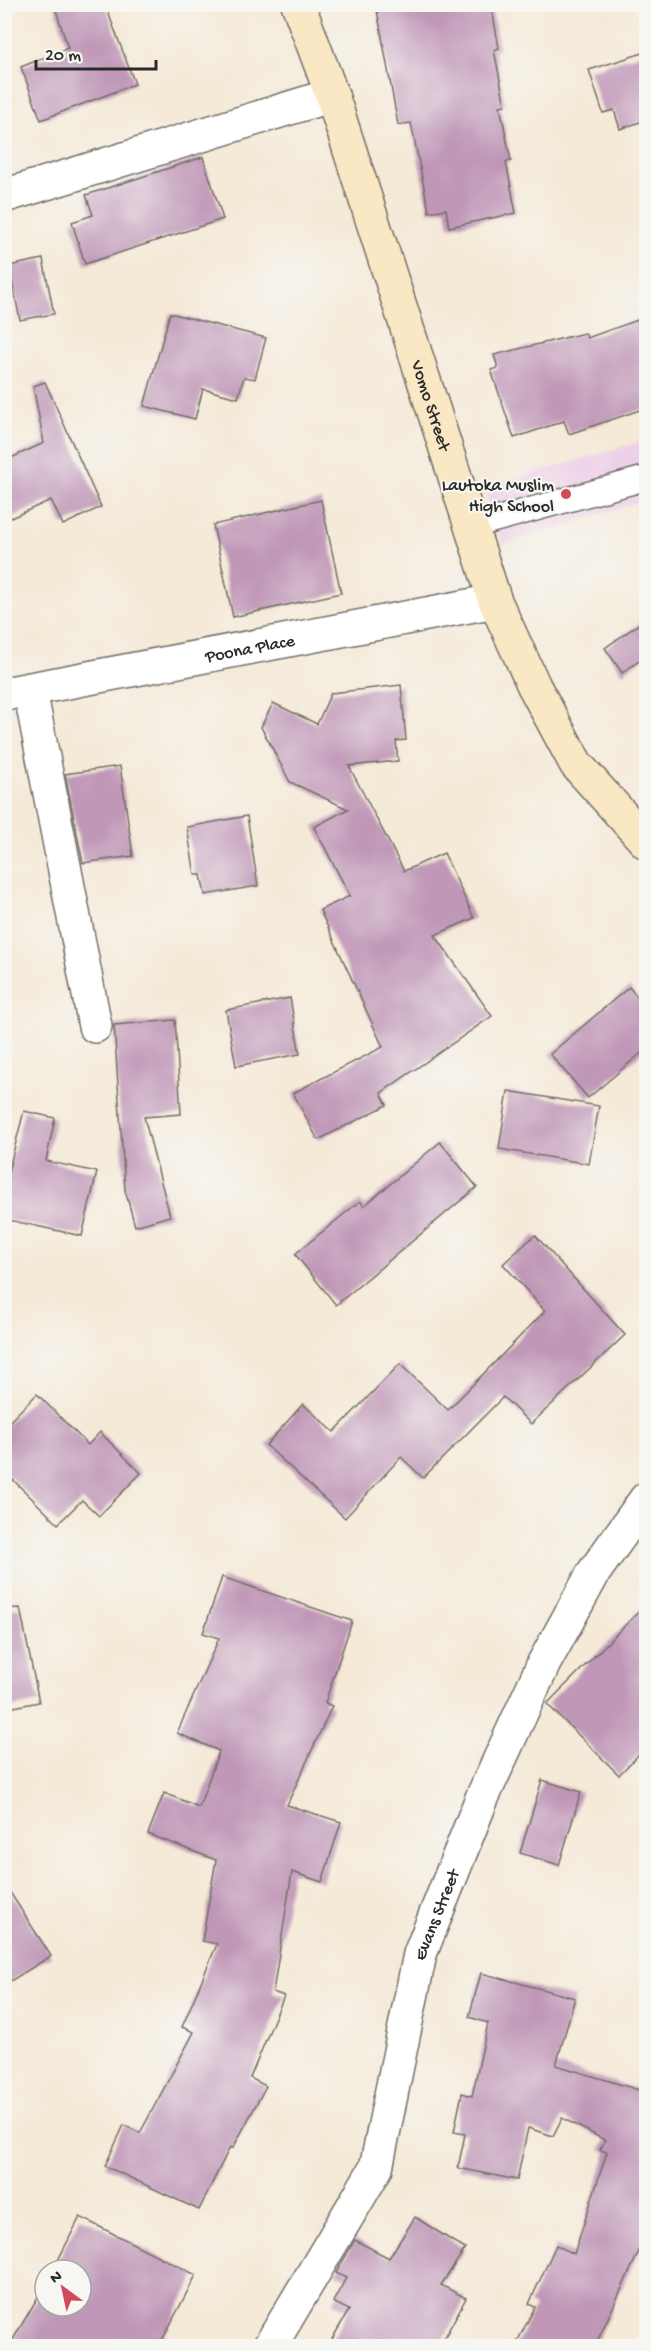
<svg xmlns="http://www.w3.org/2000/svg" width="651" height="2351" font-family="'Gochi Hand',sans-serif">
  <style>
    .built { fill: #eed0e8 }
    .building { fill: #c097b7 }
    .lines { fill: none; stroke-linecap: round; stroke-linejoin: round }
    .lane-casing { stroke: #726e67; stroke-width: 27 }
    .street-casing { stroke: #726e67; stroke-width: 36 }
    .secondary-casing { stroke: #726e67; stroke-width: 36 }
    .lane { stroke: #fff; stroke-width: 24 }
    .street { stroke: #fff; stroke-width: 33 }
    .secondary { stroke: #fae7c3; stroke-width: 33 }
    .poi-dot { fill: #d1495b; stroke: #f6f6f2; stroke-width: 2 }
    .labels { text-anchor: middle; stroke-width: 4.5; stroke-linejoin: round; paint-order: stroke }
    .street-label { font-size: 18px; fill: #2b2b2b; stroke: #f6f6f2 }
    .poi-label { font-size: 18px; fill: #2b2b2b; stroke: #f6f6f2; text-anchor: end }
  </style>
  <rect width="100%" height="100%" fill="#f6f6f2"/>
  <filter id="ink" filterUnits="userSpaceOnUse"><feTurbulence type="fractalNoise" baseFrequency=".0167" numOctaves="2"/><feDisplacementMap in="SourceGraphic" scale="12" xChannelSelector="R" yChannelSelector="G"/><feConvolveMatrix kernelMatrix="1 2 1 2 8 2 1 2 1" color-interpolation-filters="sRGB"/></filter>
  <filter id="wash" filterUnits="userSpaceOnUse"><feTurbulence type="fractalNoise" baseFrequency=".008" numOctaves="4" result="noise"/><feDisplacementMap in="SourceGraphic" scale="24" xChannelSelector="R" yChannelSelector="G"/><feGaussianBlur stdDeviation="1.35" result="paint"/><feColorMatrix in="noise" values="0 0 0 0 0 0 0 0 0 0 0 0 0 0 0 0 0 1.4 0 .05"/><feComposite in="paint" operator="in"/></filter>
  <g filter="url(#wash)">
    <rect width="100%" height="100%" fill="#f5e9d7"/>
    <!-- built -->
    <path class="built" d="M 646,440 L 646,500 L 502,545 L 484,488 Z"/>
    <g id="blocks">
      <!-- building -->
      <g class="building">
        <path d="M 54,4 L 105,4 L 135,84 L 41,120 L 21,67 L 68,48 Z"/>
        <path d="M 376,4 L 491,4 L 499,48 L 494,50 L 505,105 L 500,106 L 511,161 L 506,162 L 516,213 L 449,227 L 446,209 L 429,212 L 411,123 L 398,125 Z"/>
        <path d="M 646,52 L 646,120 L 620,129 L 614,110 L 603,113 L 589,70 Z"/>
        <path d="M 203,157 L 223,219 L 85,264 L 72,222 L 93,215 L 86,195 Z"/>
        <path d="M 43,259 L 54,314 L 20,320 L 9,266 Z"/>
        <path d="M 170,313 L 266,338 L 255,379 L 244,377 L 238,398 L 203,389 L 195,419 L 144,406 Z"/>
        <path d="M 646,317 L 646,408 L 569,434 L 564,421 L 514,438 L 491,370 L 498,368 L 494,355 L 585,333 L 587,338 Z"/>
        <path d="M 45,382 L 101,507 L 63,525 L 51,500 L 4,521 L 4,461 L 44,443 L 33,386 Z"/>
        <path d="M 321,500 L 341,593 L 233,617 L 213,525 Z"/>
        <path d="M 646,619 L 646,656 L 622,673 L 605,648 Z"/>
        <path d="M 401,685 L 406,740 L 396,741 L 398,761 L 349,766 L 404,871 L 444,853 L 474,918 L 435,935 L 492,1016 L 381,1093 L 387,1105 L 318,1140 L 293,1093 L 383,1047 L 320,910 L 350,896 L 314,827 L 348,809 L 290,782 L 261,727 L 273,703 L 317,724 L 331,693 Z"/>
        <path d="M 120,766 L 133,856 L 83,863 L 65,774 Z"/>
        <path d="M 247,816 L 258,886 L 205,895 L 201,875 L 195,875 L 187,827 Z"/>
        <path d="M 629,987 L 646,1007 L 646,1049 L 588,1098 L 550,1054 Z"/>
        <path d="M 290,998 L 300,1054 L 236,1066 L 226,1010 Z"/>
        <path d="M 175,1020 L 181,1114 L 144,1117 L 170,1216 L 135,1226 L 125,1190 L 114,1025 Z"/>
        <path d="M 508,1091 L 599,1106 L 589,1164 L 499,1149 Z"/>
        <path d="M 24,1111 L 55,1118 L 46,1161 L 97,1172 L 82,1236 L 4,1219 L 4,1188 Z"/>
        <path d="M 440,1142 L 477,1187 L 336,1305 L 295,1254 L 360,1201 L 364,1206 Z"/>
        <path d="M 535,1235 L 625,1335 L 531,1424 L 503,1397 L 423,1478 L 401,1457 L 345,1518 L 266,1445 L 303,1404 L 334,1432 L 400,1364 L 448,1410 L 545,1311 L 503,1264 Z"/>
        <path d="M 37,1394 L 88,1445 L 100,1432 L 141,1473 L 99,1516 L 82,1500 L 58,1524 L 4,1471 L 4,1427 Z"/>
        <path d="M 222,1577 L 352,1621 L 325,1703 L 332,1706 L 287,1805 L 341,1822 L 322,1882 L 292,1872 L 273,1992 L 284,1996 L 250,2078 L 266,2086 L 233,2148 L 230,2147 L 199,2210 L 105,2166 L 124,2125 L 140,2133 L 194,2032 L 182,2027 L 217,1944 L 202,1941 L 216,1860 L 148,1834 L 164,1793 L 199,1807 L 219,1751 L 177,1733 L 219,1638 L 203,1633 Z"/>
        <path d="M 646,1604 L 646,1747 L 619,1775 L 547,1704 Z"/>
        <path d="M 20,1608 L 39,1702 L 4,1709 L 4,1609 Z"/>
        <path d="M 542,1780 L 581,1792 L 559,1865 L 520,1853 Z"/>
        <path d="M 4,1883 L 51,1956 L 4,1985 Z"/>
        <path d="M 481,1973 L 575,1998 L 556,2065 L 646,2092 L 646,2236 L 595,2346 L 515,2346 L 535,2307 L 529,2304 L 556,2245 L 574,2254 L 607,2152 L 600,2150 L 605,2140 L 562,2118 L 553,2136 L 528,2128 L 517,2180 L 458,2168 L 465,2134 L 454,2132 L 462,2093 L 472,2096 L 488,2023 L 469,2017 Z"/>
        <path d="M 80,2217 L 196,2275 L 159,2346 L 9,2346 L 45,2285 L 45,2306 L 81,2306 L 81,2270 L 53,2270 Z"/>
        <path d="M 415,2217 L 465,2249 L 441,2285 L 466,2298 L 440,2346 L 328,2346 L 349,2310 L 333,2302 L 346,2278 L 336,2273 L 355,2240 L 389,2258 Z"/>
      </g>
    </g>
  </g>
  <g filter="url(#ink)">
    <use href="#blocks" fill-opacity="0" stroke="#726e67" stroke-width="1.5"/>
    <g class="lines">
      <defs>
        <path id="lane" d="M 472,526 L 646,478"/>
        <g id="street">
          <path d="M 4,196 L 332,95"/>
          <path d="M 30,690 L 95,1026"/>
          <path id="s1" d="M 4,694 L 495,601"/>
          <path id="s2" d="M 270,2346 L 376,2168 L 420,1954 L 482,1798 L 544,1663 L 594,1572 L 646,1499"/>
        </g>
        <g id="secondary">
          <path id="s3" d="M 298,4 L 332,95 L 495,601 L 534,686 L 576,764 L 646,842"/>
        </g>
      </defs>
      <!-- lane casing -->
      <use href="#lane" class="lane-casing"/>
      <!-- street casing -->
      <use href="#street" class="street-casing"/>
      <!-- secondary casing -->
      <use href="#secondary" class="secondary-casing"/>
      <!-- lane -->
      <use href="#lane" class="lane"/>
      <!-- street -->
      <use href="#street" class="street"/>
      <!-- secondary -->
      <use href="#secondary" class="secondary"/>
    </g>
  </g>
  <!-- markers -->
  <circle class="poi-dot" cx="566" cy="494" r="6"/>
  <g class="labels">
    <!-- street labels -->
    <g class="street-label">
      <text dy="6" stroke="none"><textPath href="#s3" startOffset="423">Vomo Street</textPath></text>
      <text dy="6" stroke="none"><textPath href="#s1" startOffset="250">Poona Place</textPath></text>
      <text dy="6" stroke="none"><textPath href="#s2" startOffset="468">Evans Street</textPath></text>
    </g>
    <!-- poi labels -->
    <g class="poi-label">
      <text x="554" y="490">Lautoka Muslim<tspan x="554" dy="21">High School</tspan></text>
    </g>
  </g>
  <!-- margin -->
  <rect width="651" height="2351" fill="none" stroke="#f6f6f2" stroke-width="24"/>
  <!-- north arrow -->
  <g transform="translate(63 2288) rotate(327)"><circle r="28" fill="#f6f6f2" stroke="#a5a5a2" stroke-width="1.5"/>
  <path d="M0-4.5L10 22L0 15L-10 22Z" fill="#d1495b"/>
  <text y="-9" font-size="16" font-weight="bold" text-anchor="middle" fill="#2b2b2b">N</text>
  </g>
  <!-- scale -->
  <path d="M36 60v9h120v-9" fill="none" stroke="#2b2b2b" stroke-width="3"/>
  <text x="45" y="60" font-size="18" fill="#2b2b2b" stroke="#f6f6f2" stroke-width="4.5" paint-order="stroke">20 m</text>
</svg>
